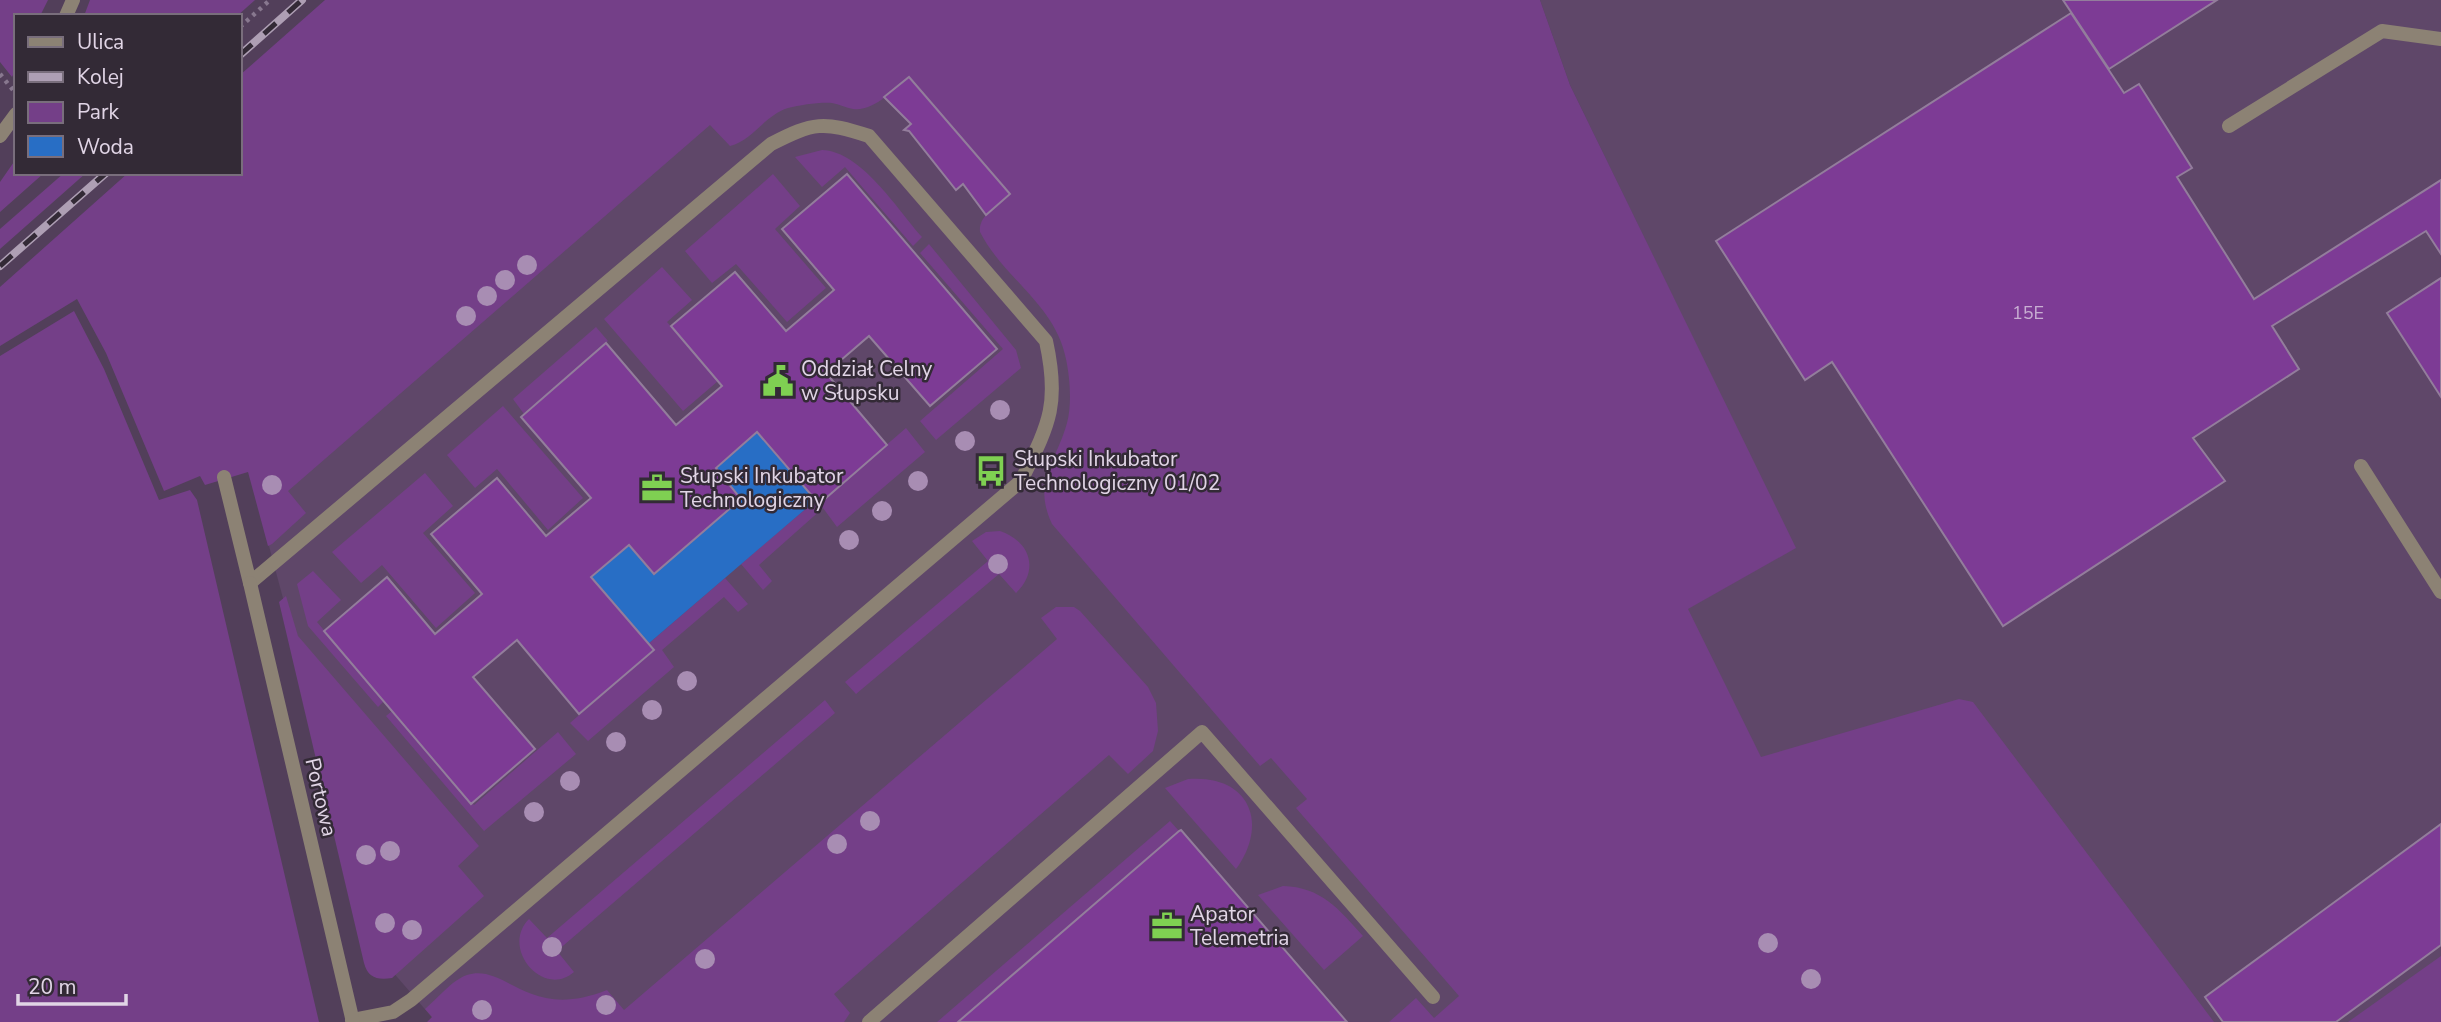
<svg xmlns="http://www.w3.org/2000/svg" width="2441" height="1022" font-family="'Nunito Sans',sans-serif">
  <style>
    .built { fill: #5f4769 }
    .green { fill: #743f88 }
    .water { fill: #286ec5 }
    .building { fill: #7d3b95; stroke: #937d9c; stroke-width: 2 }
    .lines { fill: none; stroke-linecap: round; stroke-linejoin: round }
    .path { stroke: #88788f; stroke-width: 4.5; stroke-dasharray: 3.5 5; stroke-linecap: butt }
    .service { stroke: #8c8274; stroke-width: 14 }
    .minor { stroke: #8c8274; stroke-width: 14 }
    .rail-casing { stroke: #ae9fb4; stroke-width: 8 }
    .rail { stroke: #332a36; stroke-width: 5; stroke-dasharray: 16; stroke-linecap: butt }
    .tree { fill: #a88db3 }
    .labels { text-anchor: middle; stroke-width: 5; stroke-linejoin: round; paint-order: stroke }
    .number-label { font-size: 18px; fill: #c8aed2 }
    .poi-label { font-size: 21px; fill: #e1d5e6; stroke: #332a36; text-anchor: start }
    .street-label { font-size: 21px; fill: #e1d5e6; stroke: #332a36 }
  </style>
  <rect width="100%" height="100%" fill="#523f5a"/>
  <!-- built -->
  <g class="built">
    <path d="M 808,0 L 1002,0 L 1471,987 L 1430,1022 L 436,1022 L 379,956 L 251,479 Z"/>
    <path d="M 1540,0 L 2441,0 L 2441,998 L 2408,1022 L 2156,1022 L 1761,758 L 1687,609 L 1795,548 L 1570,85 Z"/>
  </g>
  <!-- green -->
  <g class="green">
    <path d="M 0,0 L 48,0 L 40,16 L 16,16 L 16,69 L 12,77 L 0,62 Z"/>
    <path d="M 90,0 L 255,0 L 237,16 L 84,16 Z"/>
    <path d="M 325,0 L 1540,0 L 1570,85 L 1796,548 L 1688,609 L 1761,757 L 1959,699 L 1973,702 L 2214,1022 L 1389,1022 L 1416,998 L 1434,1018 L 1459,996 L 1296,808 L 1307,799 L 1271,758 L 1260,766 L 1052,524 C 1032,481 1056,463 1067,423 C 1072,404 1070,378 1066,359 C 1055,304 1004,279 980,232 C 978,215 999,205 1010,194 L 909,77 C 895,89 873,112 853,109 C 846,108 839,104 832,103 C 819,102 801,105 788,108 C 765,115 753,140 730,146 L 710,125 L 288,491 L 306,513 L 272,544 L 268,546 L 248,472 L 205,485 L 200,476 L 164,491 L 106,353 L 77,299 L 0,346 L 0,287 L 128,173 L 240,173 L 240,75 Z"/>
    <path d="M 822,150 C 861,151 897,209 922,237 L 913,246 L 845,167 L 822,187 L 795,157 Z"/>
    <path d="M 16,159 L 16,173 L 44,173 L 0,212 L 0,182 Z"/>
    <path d="M 64,173 L 86,173 L 0,249 L 0,229 Z"/>
    <path d="M 773,174 L 800,206 L 775,229 L 826,288 L 787,322 L 736,264 L 712,283 L 685,251 Z"/>
    <path d="M 929,244 L 1016,350 L 1021,368 L 936,440 L 920,421 L 1003,349 L 920,253 Z"/>
    <path d="M 662,267 L 692,300 L 667,322 L 718,381 L 683,411 L 604,319 Z"/>
    <path d="M 74,311 L 104,369 L 159,500 L 190,490 L 197,500 L 319,1022 L 0,1022 L 0,356 Z"/>
    <path d="M 596,327 L 608,341 L 524,414 L 513,399 Z"/>
    <path d="M 503,406 L 583,498 L 548,530 L 497,469 L 475,488 L 447,455 Z"/>
    <path d="M 906,428 L 925,452 L 837,527 L 823,508 L 759,565 L 772,581 L 763,590 L 741,564 L 816,500 L 819,503 Z"/>
    <path d="M 425,473 L 453,506 L 423,533 L 475,593 L 436,628 L 382,565 L 361,583 L 332,552 Z"/>
    <path d="M 1000,531 C 1030,541 1040,570 1016,593 L 999,574 L 856,694 L 845,682 L 988,561 L 972,541 L 986,532 Z"/>
    <path d="M 313,571 L 341,600 L 317,622 L 384,701 L 378,707 L 308,626 L 297,584 Z"/>
    <path d="M 725,578 L 748,604 L 738,612 L 724,597 L 662,650 L 674,667 L 588,741 L 570,723 L 653,651 L 648,644 Z"/>
    <path d="M 286,596 L 298,636 L 479,846 L 458,866 L 484,896 L 392,978 C 377,980 368,978 364,963 L 279,602 Z"/>
    <path d="M 1056,607 L 1074,607 L 1080,611 L 1148,687 L 1156,703 L 1158,731 L 1153,751 L 1128,774 L 1109,755 L 834,994 L 850,1013 L 844,1022 L 427,1022 L 432,1017 L 425,1009 C 437,999 452,980 467,975 C 507,963 527,1022 607,990 L 624,1010 L 1057,639 L 1041,618 Z"/>
    <path d="M 825,700 L 835,713 L 557,951 L 574,972 C 543,999 500,948 529,919 L 547,938 Z"/>
    <path d="M 392,711 L 474,805 L 558,732 L 576,754 L 484,831 L 386,716 Z"/>
    <path d="M 1188,779 C 1248,774 1270,822 1236,869 L 1165,788 Z"/>
    <path d="M 1170,821 L 1179,831 L 958,1022 L 937,1022 Z"/>
    <path d="M 1283,886 C 1321,887 1339,909 1363,936 L 1324,970 L 1258,895 Z"/>
    <path d="M 2441,956 L 2441,1022 L 2348,1022 Z"/>
  </g>
  <!-- water -->
  <path class="water" d="M 757,432 L 816,500 L 648,644 L 591,577 L 629,545 L 654,573 L 741,499 L 716,468 Z"/>
  <!-- building -->
  <g class="building">
    <path d="M 2063,0 L 2217,0 L 2109,69 Z"/>
    <path d="M 2071,13 L 2124,93 L 2139,84 L 2192,168 L 2177,177 L 2254,299 L 2441,180 L 2441,254 L 2426,231 L 2272,326 L 2299,369 L 2193,438 L 2225,481 L 2003,626 L 1832,362 L 1805,380 L 1716,241 Z"/>
    <path d="M 909,77 L 1010,194 L 986,215 L 963,184 L 956,190 L 909,131 L 904,130 L 911,124 L 884,97 Z"/>
    <path d="M 847,174 L 997,349 L 930,406 L 869,336 L 826,373 L 887,445 L 819,504 L 757,432 L 716,468 L 741,499 L 654,574 L 629,545 L 591,577 L 654,650 L 579,714 L 517,640 L 473,677 L 535,749 L 471,804 L 324,631 L 387,577 L 435,634 L 482,594 L 431,534 L 497,478 L 546,536 L 591,498 L 521,417 L 606,343 L 676,425 L 722,386 L 671,326 L 735,272 L 786,331 L 834,290 L 782,229 Z"/>
    <path d="M 2441,278 L 2441,397 L 2387,313 Z"/>
    <path d="M 2441,824 L 2441,945 L 2336,1022 L 2223,1022 L 2205,997 Z"/>
    <path d="M 1181,830 L 1347,1022 L 958,1022 L 1179,831 Z"/>
  </g>
  <g class="lines">
    <!-- path -->
    <g class="path">
      <path d="M 240,27 L 270,0"/>
      <path d="M 0,74 L 13,90"/>
    </g>
    <!-- service -->
    <g class="service">
      <path d="M 2229,126 L 2382,31 L 2441,39"/>
      <path d="M 2361,466 L 2441,592"/>
      <path d="M 224,477 L 250,583 L 771,144 C 814,122 823,121 869,136 L 1046,341 C 1060,405 1049,424 1021,481 L 411,1000 L 393,1012 L 352,1020"/>
      <path d="M 869,1022 L 1202,732 L 1433,997"/>
    </g>
    <!-- minor -->
    <g class="minor">
      <path d="M 66,16 L 73,0"/>
      <path d="M 0,136 L 16,114"/>
      <path d="M 250,583 L 353,1022"/>
    </g>
    <defs>
      <g id="rail">
        <path d="M 240,55 L 302,0"/>
        <path d="M 0,266 L 106,173"/>
      </g>
    </defs>
    <!-- rail casing -->
    <use href="#rail" class="rail-casing"/>
    <!-- rail -->
    <use href="#rail" class="rail"/>
  </g>
  <!-- trees -->
  <g class="tree">
    <circle cx="527" cy="265" r="10"/>
    <circle cx="505" cy="280" r="10"/>
    <circle cx="487" cy="296" r="10"/>
    <circle cx="466" cy="316" r="10"/>
    <circle cx="1000" cy="410" r="10"/>
    <circle cx="965" cy="441" r="10"/>
    <circle cx="918" cy="481" r="10"/>
    <circle cx="272" cy="485" r="10"/>
    <circle cx="882" cy="511" r="10"/>
    <circle cx="849" cy="540" r="10"/>
    <circle cx="998" cy="564" r="10"/>
    <circle cx="687" cy="681" r="10"/>
    <circle cx="652" cy="710" r="10"/>
    <circle cx="616" cy="742" r="10"/>
    <circle cx="570" cy="781" r="10"/>
    <circle cx="534" cy="812" r="10"/>
    <circle cx="870" cy="821" r="10"/>
    <circle cx="837" cy="844" r="10"/>
    <circle cx="390" cy="851" r="10"/>
    <circle cx="366" cy="855" r="10"/>
    <circle cx="385" cy="923" r="10"/>
    <circle cx="412" cy="930" r="10"/>
    <circle cx="1768" cy="943" r="10"/>
    <circle cx="552" cy="947" r="10"/>
    <circle cx="705" cy="959" r="10"/>
    <circle cx="1811" cy="979" r="10"/>
    <circle cx="606" cy="1005" r="10"/>
    <circle cx="482" cy="1010" r="10"/>
  </g>
  <!-- icons -->
  <defs>
    <symbol id="civic-bare" viewBox="-9 -9 18 18"><path d="M-.6-6.5H3V-4.5H.6V-3L4-1V1h2V6H-6V1h2V-1L-.6-3ZM-1.2 2.5V6h2.4V2.5Z" fill="#7fd052" stroke="#332a36" stroke-width="2.5" paint-order="stroke"/></symbol>
    <symbol id="bus-bare" viewBox="-9 -9 18 18"><path d="M-5-6H5V4H4V6H2V4H-2V6H-4V4H-5ZM-3.5-4V0h7V-4ZM-3.5 1.2v1.5H-2V1.2ZM2 1.2v1.5H3.5V1.2Z" fill="#7fd052" stroke="#332a36" stroke-width="2.5" paint-order="stroke"/></symbol>
    <symbol id="office-bare" viewBox="-9 -9 18 18"><path d="M-6-3h4V-5.5h4V-3h4V5H-6ZM-1-4.5V-3h2v-1.5ZM-6 0V1H6V0Z" fill="#7fd052" stroke="#332a36" stroke-width="2.5" paint-order="stroke"/></symbol>
  </defs>
  <g fill-rule="evenodd">
    <use href="#civic-bare" x="756" y="359" width="44" height="44"/>
    <use href="#bus-bare" x="969" y="449" width="44" height="44"/>
    <use href="#office-bare" x="635" y="466" width="44" height="44"/>
    <use href="#office-bare" x="1145" y="904" width="44" height="44"/>
  </g>
  <g class="labels">
    <!-- number labels -->
    <g class="number-label">
      <text x="2028" y="319">15E</text>
    </g>
    <!-- poi labels -->
    <g class="poi-label">
      <text x="801" y="376">Oddział Celny<tspan x="801" dy="24">w Słupsku</tspan></text>
      <text x="1014" y="466">Słupski Inkubator<tspan x="1014" dy="24">Technologiczny 01/02</tspan></text>
      <text x="680" y="483">Słupski Inkubator<tspan x="680" dy="24">Technologiczny</tspan></text>
      <text x="1190" y="921">Apator<tspan x="1190" dy="24">Telemetria</tspan></text>
    </g>
    <!-- street labels -->
    <g class="street-label">
      <text transform="translate(321 797) rotate(77)" y="7">Portowa</text>
    </g>
  </g>
  <!-- legend -->
  <rect x="14" y="14" width="228" height="161" fill="#332a36" stroke="#796e7c" stroke-width="2"/>
  <rect x="28" y="37" width="35" height="10" fill="#8c8274" stroke="#796e7c" stroke-width="2"/>
  <text x="77" y="49" font-size="21" fill="#e1d5e6">Ulica</text>
  <rect x="28" y="72" width="35" height="10" fill="#ae9fb4" stroke="#796e7c" stroke-width="2"/>
  <text x="77" y="84" font-size="21" fill="#e1d5e6">Kolej</text>
  <rect x="28" y="102" width="35" height="21" fill="#743f88" stroke="#796e7c" stroke-width="2"/>
  <text x="77" y="119" font-size="21" fill="#e1d5e6">Park</text>
  <rect x="28" y="136" width="35" height="21" fill="#286ec5" stroke="#796e7c" stroke-width="2"/>
  <text x="77" y="154" font-size="21" fill="#e1d5e6">Woda</text>
  <!-- scale -->
  <path d="M18 994v10h108v-10" fill="none" stroke="#e1d5e6" stroke-width="3.5"/>
  <text x="28" y="994" font-size="21" fill="#e1d5e6" stroke="#332a36" stroke-width="5" paint-order="stroke">20 m</text>
</svg>
